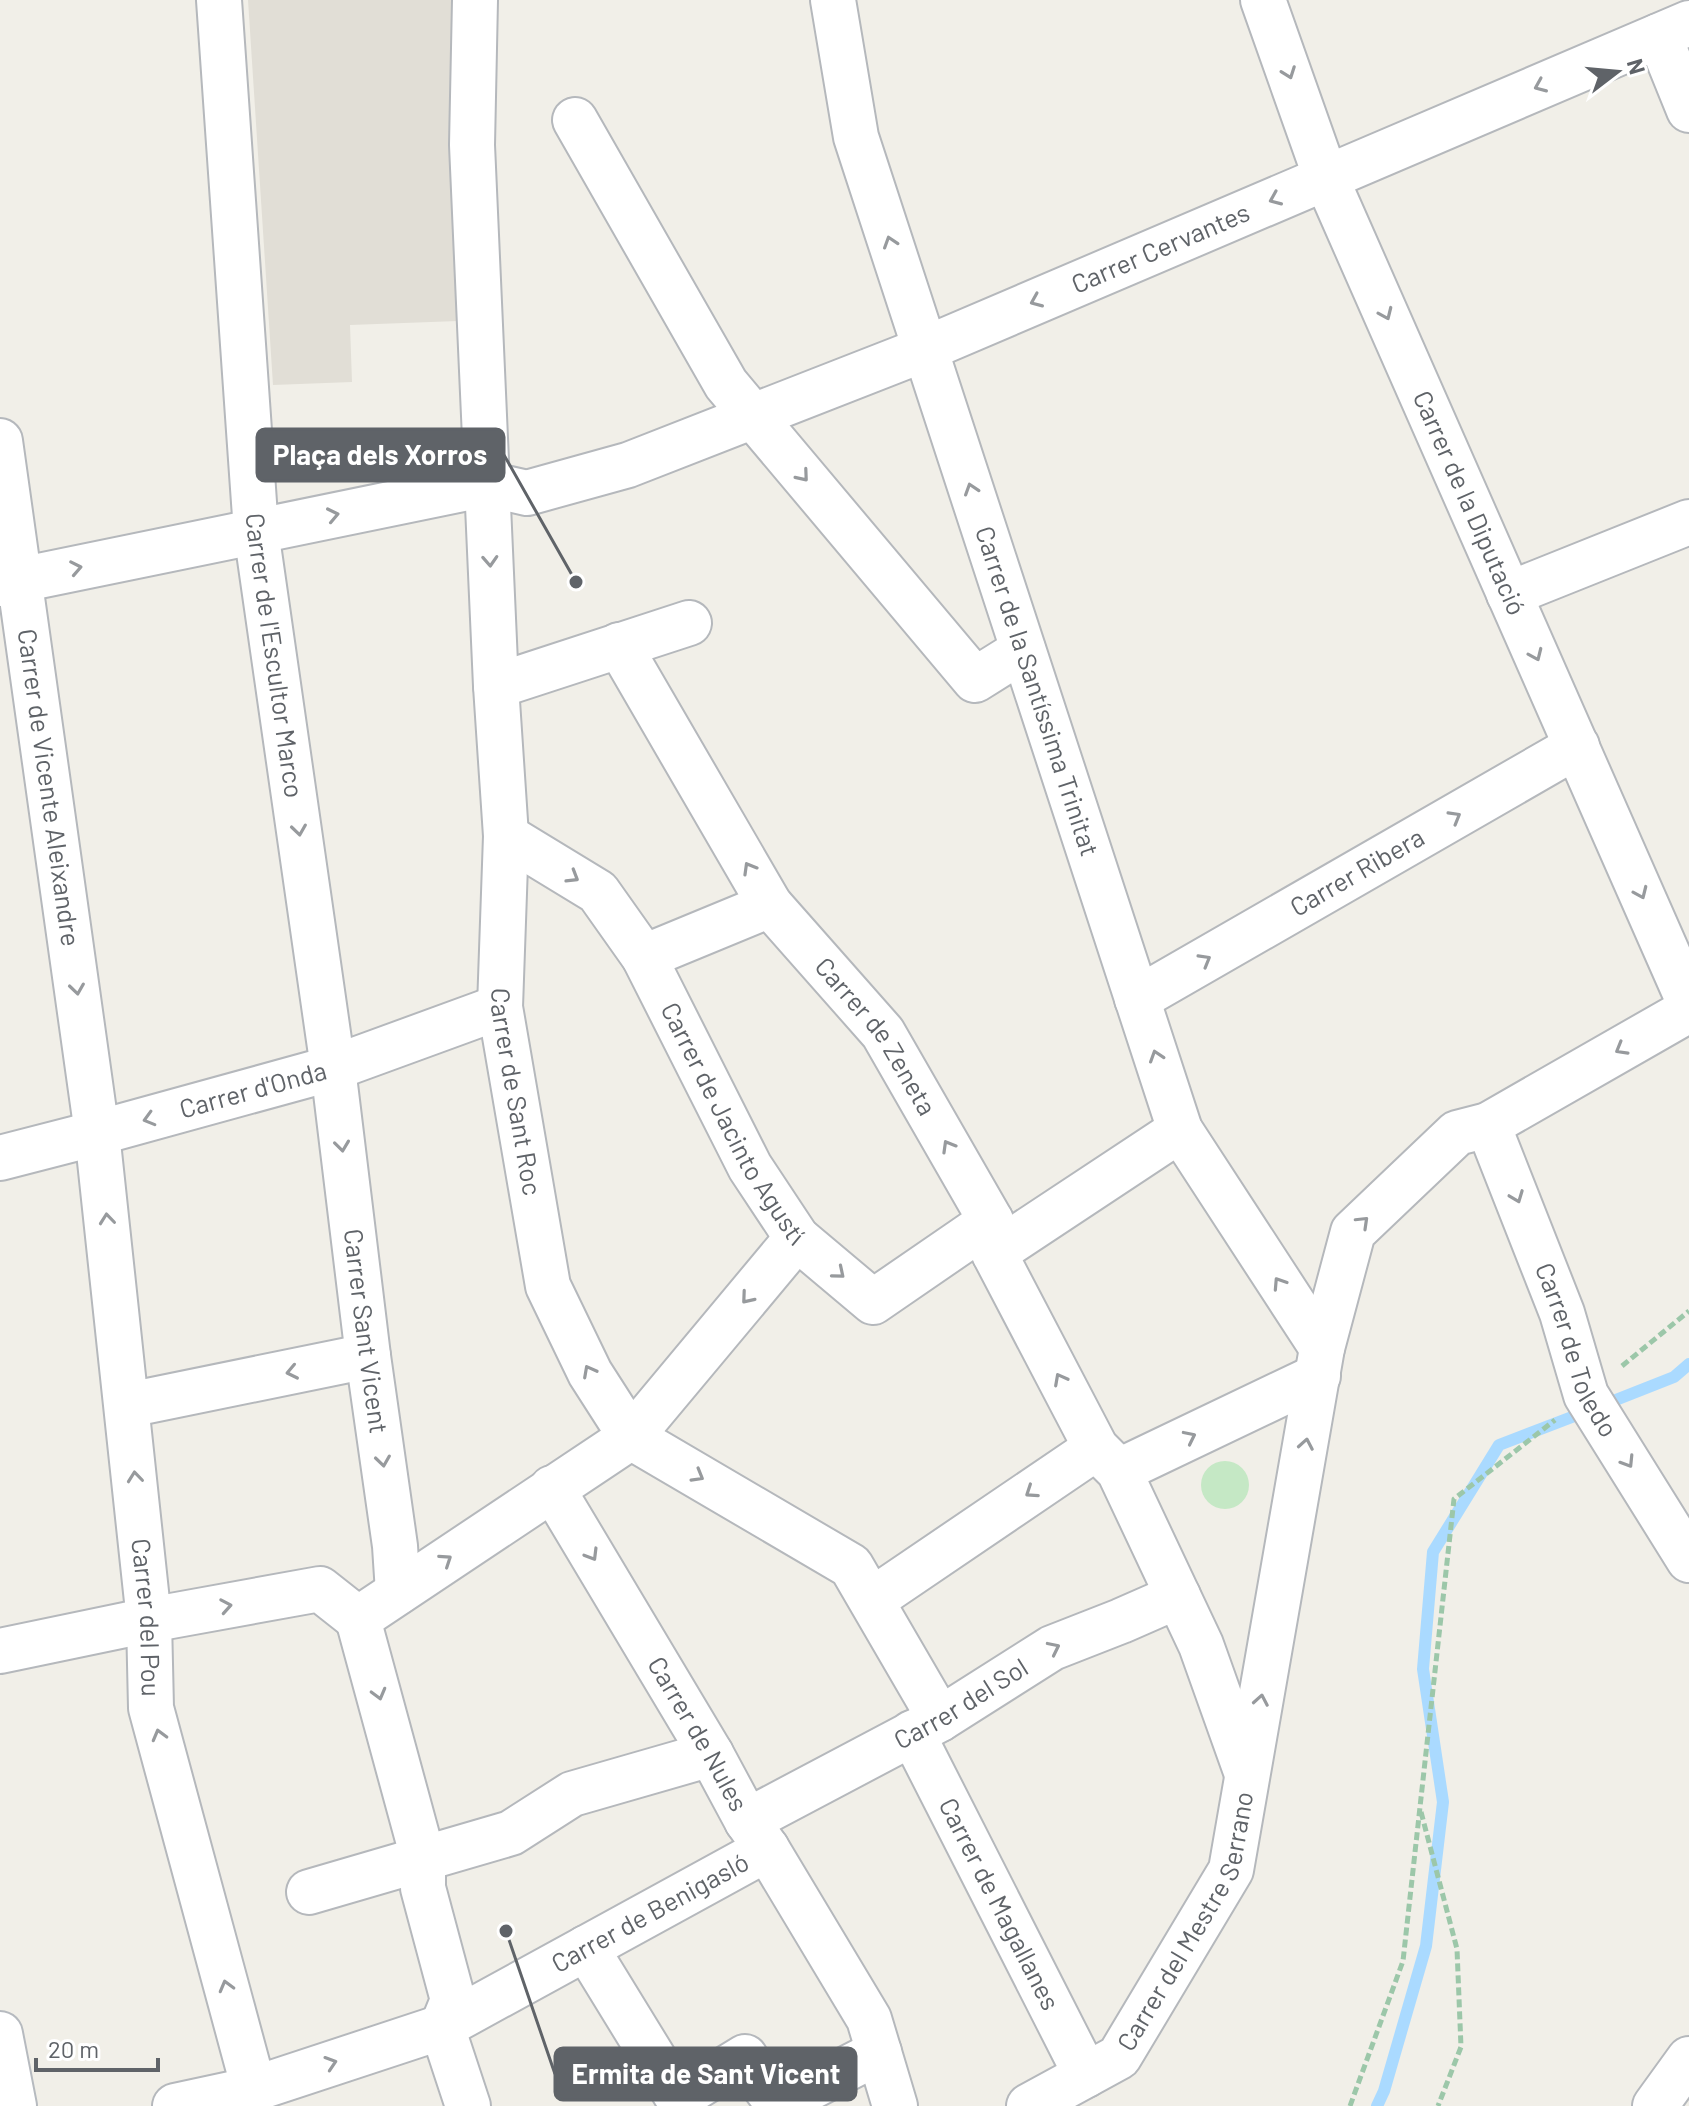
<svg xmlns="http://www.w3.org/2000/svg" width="1689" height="2106" font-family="Barlow,sans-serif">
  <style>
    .education { fill: #e1ded6 }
    .green { fill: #c5e8c5 }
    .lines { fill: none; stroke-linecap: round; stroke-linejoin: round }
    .stream { stroke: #aadaff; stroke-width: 12 }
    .street-casing { stroke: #b5b8bc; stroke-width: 48 }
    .secondary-casing { stroke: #b6babf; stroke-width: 48 }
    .path { stroke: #9cc7a9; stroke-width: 5; stroke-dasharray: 8 4; stroke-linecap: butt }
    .street { stroke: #fff; stroke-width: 44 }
    .secondary { stroke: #fff; stroke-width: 44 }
    .oneway { stroke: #979a9d }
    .labels { text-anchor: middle; stroke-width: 8; stroke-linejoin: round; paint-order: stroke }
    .street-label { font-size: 26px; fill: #5f6368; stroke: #fff }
    .leader { fill: none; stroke: #5f6368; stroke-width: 3 }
    .callout-dot { fill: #5f6368; stroke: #fff; stroke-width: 3 }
    .callout { fill: #5f6368; stroke: #5f6368; stroke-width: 3 }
    .callout-label { font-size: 28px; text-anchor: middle; font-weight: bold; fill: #fff }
  </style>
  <rect width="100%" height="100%" fill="#f1efe8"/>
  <!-- education -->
  <path class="education" d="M 248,0 L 457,0 L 458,321 L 350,325 L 352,382 L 273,385 Z"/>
  <!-- green -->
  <circle class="green" cx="1225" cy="1485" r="24"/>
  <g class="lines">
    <!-- stream -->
    <g class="stream">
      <path d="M 1603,1405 L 1674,1377 L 1689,1364"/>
      <path d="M 1377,2106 L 1384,2091 L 1426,1946 L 1443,1802 L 1423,1669 L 1433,1552 L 1499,1445 L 1585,1412"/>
    </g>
    <defs>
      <g id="street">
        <path id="s1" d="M 219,0 L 256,531 L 333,1068 L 368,1356 L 395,1546 L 398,1592"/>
        <path id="s2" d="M 475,0 L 472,145 L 496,686 L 506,836 L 500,1007 L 548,1286 L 590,1373 L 631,1437 L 851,1566 L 940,1719"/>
        <path id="s3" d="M 833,0 L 856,137 L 1180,1130 L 1322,1348"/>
        <path id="s4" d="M 1263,0 L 1326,178 L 1689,1002"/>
        <path d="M 1659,36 L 1689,110"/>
        <path d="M 575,120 L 726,384 L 975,680 L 1023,650"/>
        <path id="s5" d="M 0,441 L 97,1133 L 149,1620 L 151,1708 L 254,2089"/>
        <path id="s6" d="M 0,584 L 487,484 L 527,493 L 628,465 L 925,349 L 1689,23"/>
        <path d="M 1509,594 L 1689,522"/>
        <path id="s7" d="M 619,645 L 770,905 L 883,1033 L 991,1221 L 994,1253 L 1096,1448 L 1119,1471 L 1201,1645 L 1247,1774"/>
        <path d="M 496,686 L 689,623"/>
        <path id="s8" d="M 506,836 L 598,892 L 644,957 L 750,1167 L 797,1238 L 873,1302 L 991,1221"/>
        <path d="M 644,957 L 770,905"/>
        <path id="s9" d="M 1137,999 L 1577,746"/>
        <path id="s10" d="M 1488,1125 L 1562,1313 L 1586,1395 L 1689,1560"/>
        <path id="s11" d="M 0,1158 L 97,1133 L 333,1068 L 500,1007"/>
        <path d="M 994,1253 L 1180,1130"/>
        <path d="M 128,1405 L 368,1356"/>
        <path d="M 1119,1471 L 1318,1376"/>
        <path id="s12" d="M 552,1488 L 711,1754 L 747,1821 L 767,1849 L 869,2019 L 895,2106"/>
        <path d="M 872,1600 L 1096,1448"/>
        <path d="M 358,1619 L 631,1437 L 797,1238"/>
        <path d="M 358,1619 L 423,1858 L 423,1888 L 453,2000 L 442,2027"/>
        <path d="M 0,1651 L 149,1620 L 320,1589 L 358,1619"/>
        <path id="s13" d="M 912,1733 L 1086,2075"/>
        <path id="s14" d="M 747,1821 L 940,1719 L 1052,1648 L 1121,1621 L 1178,1596"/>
        <path d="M 309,1892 L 511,1833 L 572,1794 L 711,1754"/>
        <path d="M 586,1948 L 678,2098 L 745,2057 L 756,2075 L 778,2104"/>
        <path d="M 442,2027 L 468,2106"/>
        <path id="s15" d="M 175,2106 L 254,2089 L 442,2027 L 767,1849"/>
        <path d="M 779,2106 L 778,2104 L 879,2052"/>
        <path id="s16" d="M 1029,2106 L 1119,2057 L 1231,1870 L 1322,1348 L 1353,1232 L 1457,1133 L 1488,1125 L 1689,1010"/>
        <path d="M 1655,2106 L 1689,2059"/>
      </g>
      <path id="secondary" d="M 0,2034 L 14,2106"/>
    </defs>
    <!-- street casing -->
    <use href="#street" class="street-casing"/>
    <!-- secondary casing -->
    <use href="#secondary" class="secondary-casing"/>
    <!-- path -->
    <g class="path">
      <path d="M 1622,1366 L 1689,1311"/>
      <path d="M 1421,1812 L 1457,1949 L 1461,2047 L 1438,2106"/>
      <path d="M 1350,2106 L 1403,1961 L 1454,1499 L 1555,1420"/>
    </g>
    <!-- street -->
    <use href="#street" class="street"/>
    <!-- secondary -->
    <use href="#secondary" class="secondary"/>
  </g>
  <!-- one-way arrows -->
  <defs><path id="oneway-chevron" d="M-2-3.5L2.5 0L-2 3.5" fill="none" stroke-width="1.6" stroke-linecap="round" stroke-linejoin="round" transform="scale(2)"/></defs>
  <g class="oneway">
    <use href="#oneway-chevron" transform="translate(1289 73) rotate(70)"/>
    <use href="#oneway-chevron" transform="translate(1540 86) rotate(157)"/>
    <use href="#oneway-chevron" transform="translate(1275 199) rotate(157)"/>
    <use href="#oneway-chevron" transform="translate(890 242) rotate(-108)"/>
    <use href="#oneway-chevron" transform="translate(1036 301) rotate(157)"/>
    <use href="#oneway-chevron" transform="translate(1386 314) rotate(66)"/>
    <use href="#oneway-chevron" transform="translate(803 476) rotate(50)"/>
    <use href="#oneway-chevron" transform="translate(971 489) rotate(-108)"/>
    <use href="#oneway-chevron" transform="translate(333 515) rotate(-12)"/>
    <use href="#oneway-chevron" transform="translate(490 561) rotate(87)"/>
    <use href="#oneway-chevron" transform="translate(76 568) rotate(-11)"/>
    <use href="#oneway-chevron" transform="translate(1536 655) rotate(66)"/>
    <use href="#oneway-chevron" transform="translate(1455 817) rotate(-30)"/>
    <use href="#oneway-chevron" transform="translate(299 830) rotate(82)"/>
    <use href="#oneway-chevron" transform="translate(749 868) rotate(-120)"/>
    <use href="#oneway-chevron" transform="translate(573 877) rotate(31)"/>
    <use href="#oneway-chevron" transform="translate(1641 893) rotate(66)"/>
    <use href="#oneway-chevron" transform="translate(1205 960) rotate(-30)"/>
    <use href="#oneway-chevron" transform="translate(77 989) rotate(82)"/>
    <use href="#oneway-chevron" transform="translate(1621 1049) rotate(150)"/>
    <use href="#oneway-chevron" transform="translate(1156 1056) rotate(-108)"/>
    <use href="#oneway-chevron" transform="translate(149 1119) rotate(164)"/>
    <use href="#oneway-chevron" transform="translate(342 1146) rotate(83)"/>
    <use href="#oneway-chevron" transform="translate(948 1146) rotate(-120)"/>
    <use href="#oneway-chevron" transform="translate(1517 1197) rotate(69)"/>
    <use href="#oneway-chevron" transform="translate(107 1219) rotate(-96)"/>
    <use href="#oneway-chevron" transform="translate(1363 1222) rotate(-44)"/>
    <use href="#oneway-chevron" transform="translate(839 1273) rotate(40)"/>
    <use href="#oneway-chevron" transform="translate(1279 1283) rotate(-123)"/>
    <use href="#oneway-chevron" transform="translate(747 1298) rotate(130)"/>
    <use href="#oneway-chevron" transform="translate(589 1371) rotate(-118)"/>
    <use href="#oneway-chevron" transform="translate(292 1372) rotate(168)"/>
    <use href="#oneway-chevron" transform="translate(1060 1379) rotate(-118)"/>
    <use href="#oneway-chevron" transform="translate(1190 1437) rotate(-26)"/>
    <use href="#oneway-chevron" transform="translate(1306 1444) rotate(-80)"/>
    <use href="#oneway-chevron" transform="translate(383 1461) rotate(82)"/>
    <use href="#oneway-chevron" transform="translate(1628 1462) rotate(58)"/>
    <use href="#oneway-chevron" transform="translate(698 1476) rotate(30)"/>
    <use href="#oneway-chevron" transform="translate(135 1477) rotate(-96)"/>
    <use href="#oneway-chevron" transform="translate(1031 1492) rotate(146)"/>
    <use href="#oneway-chevron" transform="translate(592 1555) rotate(59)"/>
    <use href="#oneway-chevron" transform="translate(446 1560) rotate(-34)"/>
    <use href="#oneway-chevron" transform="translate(226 1606) rotate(-10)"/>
    <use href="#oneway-chevron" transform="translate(1054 1648) rotate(-26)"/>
    <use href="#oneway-chevron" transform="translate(379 1694) rotate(75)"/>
    <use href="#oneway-chevron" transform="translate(1261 1700) rotate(-80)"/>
    <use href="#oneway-chevron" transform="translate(159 1735) rotate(-105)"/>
    <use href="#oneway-chevron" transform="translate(226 1986) rotate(-105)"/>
    <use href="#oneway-chevron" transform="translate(331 2063) rotate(-18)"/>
  </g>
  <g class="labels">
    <!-- street labels -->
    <g class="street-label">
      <text dy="9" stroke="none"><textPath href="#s6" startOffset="1218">Carrer Cervantes</textPath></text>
      <text dy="9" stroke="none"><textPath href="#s4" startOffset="544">Carrer de la Diputació</textPath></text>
      <text dy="9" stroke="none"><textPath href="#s1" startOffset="658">Carrer de l'Escultor Marco</textPath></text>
      <text dy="9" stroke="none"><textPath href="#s3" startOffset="722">Carrer de la Santíssima Trinitat</textPath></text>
      <text dy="9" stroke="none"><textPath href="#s5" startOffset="350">Carrer de Vicente Aleixandre</textPath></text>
      <text dy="9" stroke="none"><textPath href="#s9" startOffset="254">Carrer Ribera</textPath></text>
      <text dy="9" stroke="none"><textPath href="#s7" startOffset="470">Carrer de Zeneta</textPath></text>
      <text dy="9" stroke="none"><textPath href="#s11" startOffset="262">Carrer d'Onda</textPath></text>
      <text dy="9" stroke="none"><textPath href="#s2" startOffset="1094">Carrer de Sant Roc</textPath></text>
      <text dy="9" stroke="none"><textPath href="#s8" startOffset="376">Carrer de Jacinto Agustí</textPath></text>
      <text dy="9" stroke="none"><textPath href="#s1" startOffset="1340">Carrer Sant Vicent</textPath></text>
      <text dy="9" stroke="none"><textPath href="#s10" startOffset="242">Carrer de Toledo</textPath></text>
      <text dy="9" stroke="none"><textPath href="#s5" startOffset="1186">Carrer del Pou</textPath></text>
      <text dy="9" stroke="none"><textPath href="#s14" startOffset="244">Carrer del Sol</textPath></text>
      <text dy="9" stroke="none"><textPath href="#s12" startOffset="286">Carrer de Nules</textPath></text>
      <text dy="9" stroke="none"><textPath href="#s13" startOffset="192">Carrer de Magallanes</textPath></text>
      <text dy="9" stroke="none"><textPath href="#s15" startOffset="516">Carrer de Benigasló</textPath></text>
      <text dy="9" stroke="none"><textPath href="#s16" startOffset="256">Carrer del Mestre Serrano</textPath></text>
    </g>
  </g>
  <!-- callouts -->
  <path class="leader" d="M576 582L504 455M506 1931L555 2074"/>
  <g class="callout-dot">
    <circle cx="576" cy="582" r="8"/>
    <circle cx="506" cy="1931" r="8"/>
  </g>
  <g class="callout">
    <rect x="257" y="429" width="247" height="52" rx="8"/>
    <rect x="555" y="2048" width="301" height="52" rx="8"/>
  </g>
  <g class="callout-label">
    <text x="380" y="465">Plaça dels Xorros</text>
    <text x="706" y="2084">Ermita de Sant Vicent</text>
  </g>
  <!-- north arrow -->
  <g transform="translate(1617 72) rotate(74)" stroke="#ffffff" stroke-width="6" paint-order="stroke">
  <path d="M0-6L14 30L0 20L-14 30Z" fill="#5f6368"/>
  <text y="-12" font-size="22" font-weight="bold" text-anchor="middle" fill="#5f6368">N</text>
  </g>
  <!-- scale -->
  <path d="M36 2058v12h122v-12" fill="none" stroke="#5f6368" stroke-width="4"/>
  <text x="48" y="2058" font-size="24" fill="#5f6368" stroke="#ffffff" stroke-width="6" paint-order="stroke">20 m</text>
</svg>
